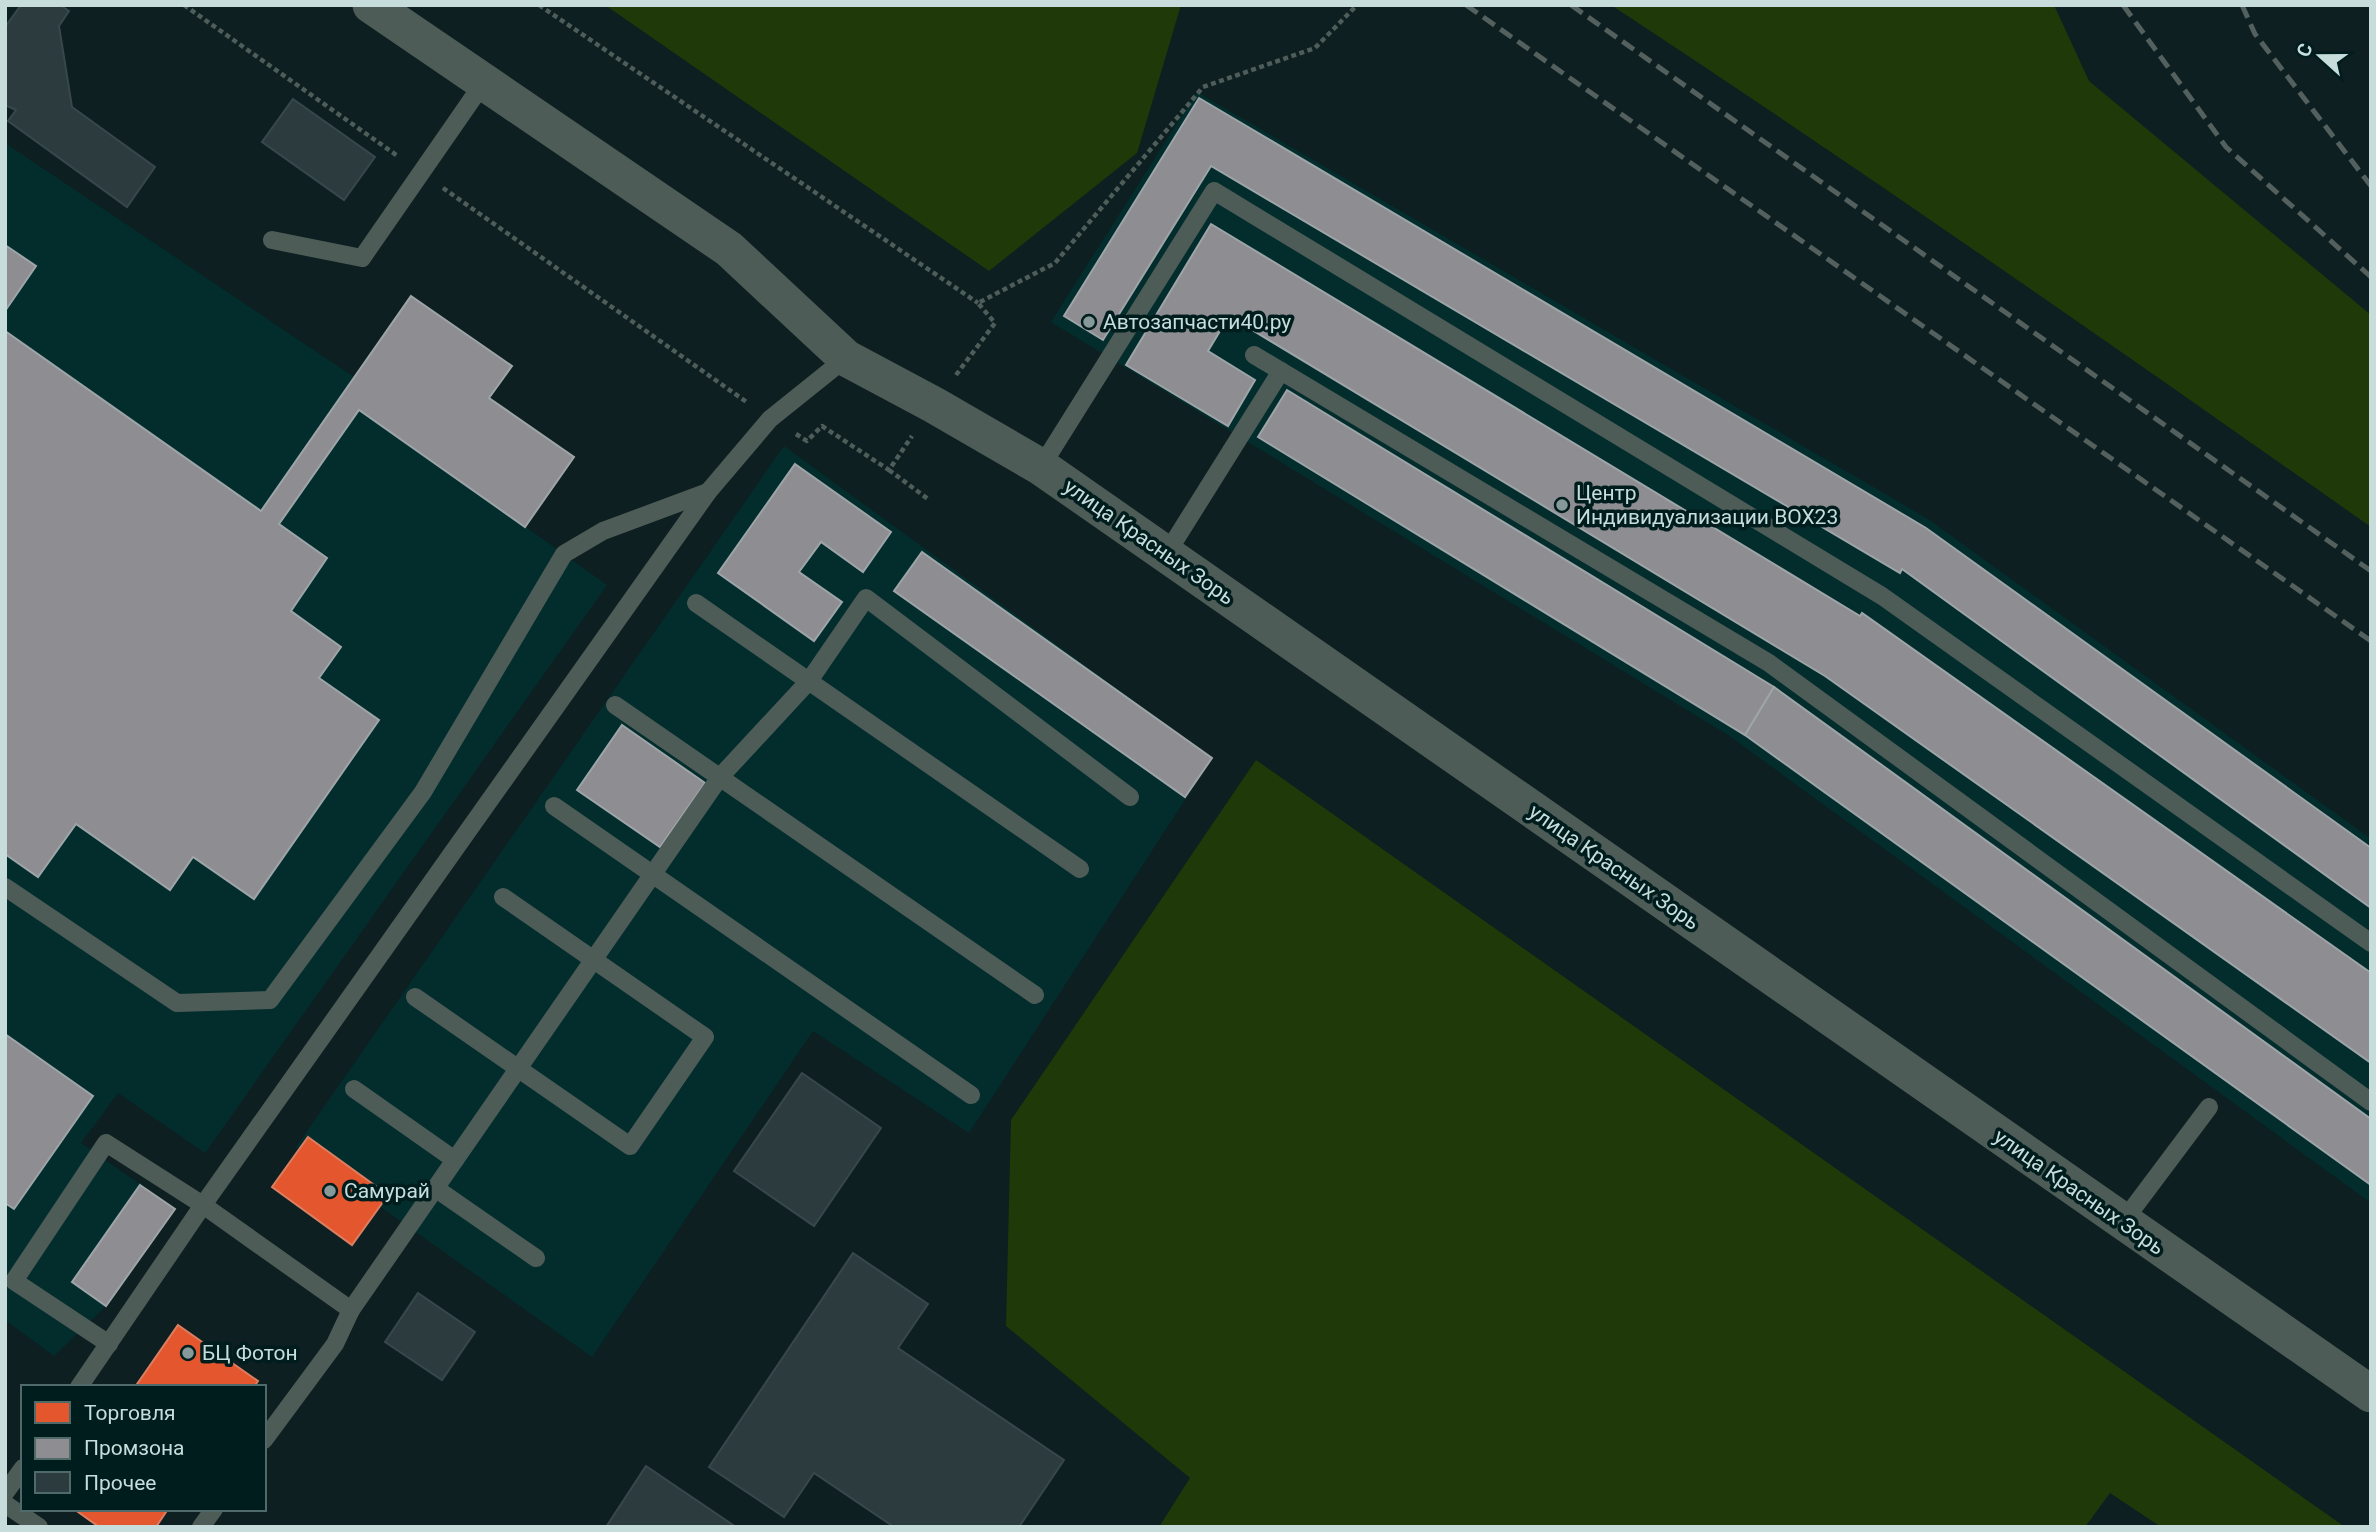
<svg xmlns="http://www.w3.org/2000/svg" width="2376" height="1532" font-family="Roboto,sans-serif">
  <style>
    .built { fill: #032d2d }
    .green { fill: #203909 }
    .shops { fill: #e4572e; stroke: #db7f62; stroke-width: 2 }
    .industry { fill: #8d8d92; stroke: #9ea5a8; stroke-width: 2 }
    .building { fill: #2c3c3e; stroke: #38474b; stroke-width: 2 }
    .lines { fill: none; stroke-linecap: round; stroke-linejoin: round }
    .path { stroke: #4f5d5a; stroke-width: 4.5; stroke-dasharray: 5 3.5; stroke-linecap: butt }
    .lane { stroke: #4e5c57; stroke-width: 18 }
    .street { stroke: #4e5c57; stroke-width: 37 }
    .rail { stroke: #53605d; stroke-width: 5; stroke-dasharray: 14 7; stroke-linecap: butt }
    .poi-dot { fill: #869a9a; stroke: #001d1e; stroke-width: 2.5 }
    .labels { text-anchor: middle; stroke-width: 7; stroke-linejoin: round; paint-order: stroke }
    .poi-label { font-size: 21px; fill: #c7dddc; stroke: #001d1e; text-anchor: start }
    .street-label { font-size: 21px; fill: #c7dddc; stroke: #001d1e }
  </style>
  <rect width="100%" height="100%" fill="#0d1f20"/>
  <!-- built -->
  <g class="built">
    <path d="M 1197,92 L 1928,519 L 2371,839 L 2371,1203 L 1728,735 L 1051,322 Z"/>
    <path d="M 5,143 L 354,377 L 411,296 L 512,366 L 489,398 L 574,457 L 526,527 L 607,585 L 205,1153 L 118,1093 L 81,1143 L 175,1209 L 106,1306 L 54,1356 L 5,1320 Z"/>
    <path d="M 784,446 L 1212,758 L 969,1133 L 813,1031 L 592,1357 L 296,1147 Z"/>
  </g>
  <!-- green -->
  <g class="green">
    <path d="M 605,5 L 1181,5 L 1137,153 L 989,271 Z"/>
    <path d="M 1611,5 L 2054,5 L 2089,81 L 2371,315 L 2371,527 C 2119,350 1868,174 1611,5 Z"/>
    <path d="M 1256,760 L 2345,1527 L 2161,1527 L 2110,1493 L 2085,1527 L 1159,1527 L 1190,1478 L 1006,1326 L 1011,1120 Z"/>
  </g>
  <!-- shops -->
  <g class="shops">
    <path d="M 308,1137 L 388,1195 L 352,1245 L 272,1187 Z"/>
    <path d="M 178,1325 L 258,1381 L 254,1387 L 135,1387 Z"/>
    <path d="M 74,1509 L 168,1509 L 156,1527 L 99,1527 Z"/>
  </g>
  <!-- industry -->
  <g class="industry">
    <path d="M 1199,98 L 1926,528 L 2371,848 L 2371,908 L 1902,569 L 1900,573 L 1211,166 L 1103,340 L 1064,316 Z"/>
    <path d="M 1211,224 L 1860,616 L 1862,613 L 2371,973 L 2371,1063 L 1825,676 L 1229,316 L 1208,351 L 1255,380 L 1228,426 L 1126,365 Z"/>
    <path d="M 5,245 L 36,266 L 5,311 Z"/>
    <path d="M 411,296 L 512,366 L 489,398 L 574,457 L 525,527 L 359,410 L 279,524 L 327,558 L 291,611 L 341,647 L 319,678 L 379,720 L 254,899 L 193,857 L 170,890 L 76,824 L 38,877 L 5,854 L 5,331 L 261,511 Z"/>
    <path d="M 1287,390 L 1774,687 L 1745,735 L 1258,437 Z"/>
    <path d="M 795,464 L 891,532 L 863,572 L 821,542 L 799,572 L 842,602 L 814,641 L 718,573 Z"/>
    <path d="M 922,552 L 1212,758 L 1185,797 L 894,591 Z"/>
    <path d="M 1774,687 L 2371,1119 L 2371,1185 L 1745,735 Z"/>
    <path d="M 622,725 L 705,783 L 660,847 L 577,790 Z"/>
    <path d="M 5,1034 L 93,1096 L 14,1209 L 5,1203 Z"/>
    <path d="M 140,1185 L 175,1209 L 106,1306 L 72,1282 Z"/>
  </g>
  <!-- building -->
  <g class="building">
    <path d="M 21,5 L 60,5 L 69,11 L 59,26 L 72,107 L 155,167 L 127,207 L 8,121 L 16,110 L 5,105 L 5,27 Z"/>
    <path d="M 293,99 L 375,157 L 344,200 L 262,142 Z"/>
    <path d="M 802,1073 L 881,1128 L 814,1226 L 734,1171 Z"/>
    <path d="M 853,1253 L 928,1304 L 898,1348 L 1064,1460 L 1019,1527 L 894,1527 L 814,1473 L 784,1517 L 709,1467 Z"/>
    <path d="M 418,1293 L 475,1332 L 442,1380 L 385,1342 Z"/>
    <path d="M 646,1466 L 736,1527 L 606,1527 Z"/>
  </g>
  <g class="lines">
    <!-- path -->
    <g class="path">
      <path d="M 184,5 L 399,157"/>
      <path d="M 539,5 L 978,303"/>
      <path d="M 443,188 L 748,403"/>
      <path d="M 956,375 L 995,323 L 978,303 L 1055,263 L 1203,87 L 1315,48 L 1357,5"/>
      <path d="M 796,434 L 807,441 L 822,426 L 889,470 L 912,436"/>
      <path d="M 889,470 L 928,499"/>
    </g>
    <!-- lane -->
    <g class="lane">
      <path d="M 272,240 L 362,258 L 484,82"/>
      <path d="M 1254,355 L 1769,663 L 2371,1102"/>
      <path d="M 1041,467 L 1214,191 L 1882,596 L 2371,943"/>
      <path d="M 1167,553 L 1281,371"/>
      <path d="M 696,603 L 1080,869"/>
      <path d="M 615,705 L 1035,995"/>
      <path d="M 554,806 L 971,1095"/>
      <path d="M 5,887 L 177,1003 L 270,1000 L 423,792 L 564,554 L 603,531 L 708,492"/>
      <path d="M 415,997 L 630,1146 L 705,1037 L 503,897"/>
      <path d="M 354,1089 L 455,1160"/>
      <path d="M 435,1188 L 536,1258"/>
      <path d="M 2122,1223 L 2209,1107"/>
      <path d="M 109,1344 L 14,1281 L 106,1143 L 203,1205 L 351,1310 L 720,777 L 809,681 L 866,598 L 1130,797"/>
      <path d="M 79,1387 L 203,1205 L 708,492 L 770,419 L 846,358"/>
      <path d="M 264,1440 L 335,1344 L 351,1310"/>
      <path d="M 5,1493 L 23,1468"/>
      <path d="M 5,1504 L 39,1527"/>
      <path d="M 201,1527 L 214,1509"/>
    </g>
    <!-- street -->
    <path class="street" d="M 371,5 L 729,249 L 846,358 L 934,405 L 1041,467 L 2371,1394"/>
    <!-- rail -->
    <g class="rail">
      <path d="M 1466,5 L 2371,641"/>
      <path d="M 1571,5 L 2371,571"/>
      <path d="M 2123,5 L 2226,147 L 2371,277"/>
      <path d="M 2242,5 L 2255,34 L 2371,186"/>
    </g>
  </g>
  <!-- markers -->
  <g class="poi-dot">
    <circle cx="1089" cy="322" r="7"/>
    <circle cx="1562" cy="505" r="7"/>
    <circle cx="330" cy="1191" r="7"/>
    <circle cx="188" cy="1353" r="7"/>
  </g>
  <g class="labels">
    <!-- poi labels -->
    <g class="poi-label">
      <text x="1103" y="329">Автозапчасти40.ру</text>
      <text x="1576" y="500">Центр<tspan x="1576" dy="24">Индивидуализации BOX23</tspan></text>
      <text x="344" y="1198">Самурай</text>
      <text x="202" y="1360">БЦ Фотон</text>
    </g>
    <!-- street labels -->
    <g class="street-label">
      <text transform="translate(1149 542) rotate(35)" y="7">улица Красных Зорь</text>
      <text transform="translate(1614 867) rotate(35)" y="7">улица Красных Зорь</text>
      <text transform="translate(2079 1192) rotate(35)" y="7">улица Красных Зорь</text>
    </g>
  </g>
  <!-- border -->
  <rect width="2376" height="1532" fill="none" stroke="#c7dddc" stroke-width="14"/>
  <!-- legend -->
  <rect x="21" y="1385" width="245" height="126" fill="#001d1e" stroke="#506a6a" stroke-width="2"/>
  <rect x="35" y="1402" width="35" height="21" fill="#e4572e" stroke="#506a6a" stroke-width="2"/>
  <text x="84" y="1420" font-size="21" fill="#c7dddc">Торговля</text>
  <rect x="35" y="1438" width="35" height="21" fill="#8d8d92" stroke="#506a6a" stroke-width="2"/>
  <text x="84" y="1455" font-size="21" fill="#c7dddc">Промзона</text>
  <rect x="35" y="1472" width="35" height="21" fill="#2c3c3e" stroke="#506a6a" stroke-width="2"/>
  <text x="84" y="1490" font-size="21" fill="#c7dddc">Прочее</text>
  <!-- north arrow -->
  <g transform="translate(2320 56) rotate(291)" stroke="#001d1e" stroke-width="5" paint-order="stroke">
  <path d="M0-5L12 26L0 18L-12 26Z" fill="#c7dddc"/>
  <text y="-10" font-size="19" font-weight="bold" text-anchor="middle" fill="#c7dddc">С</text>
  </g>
</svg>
